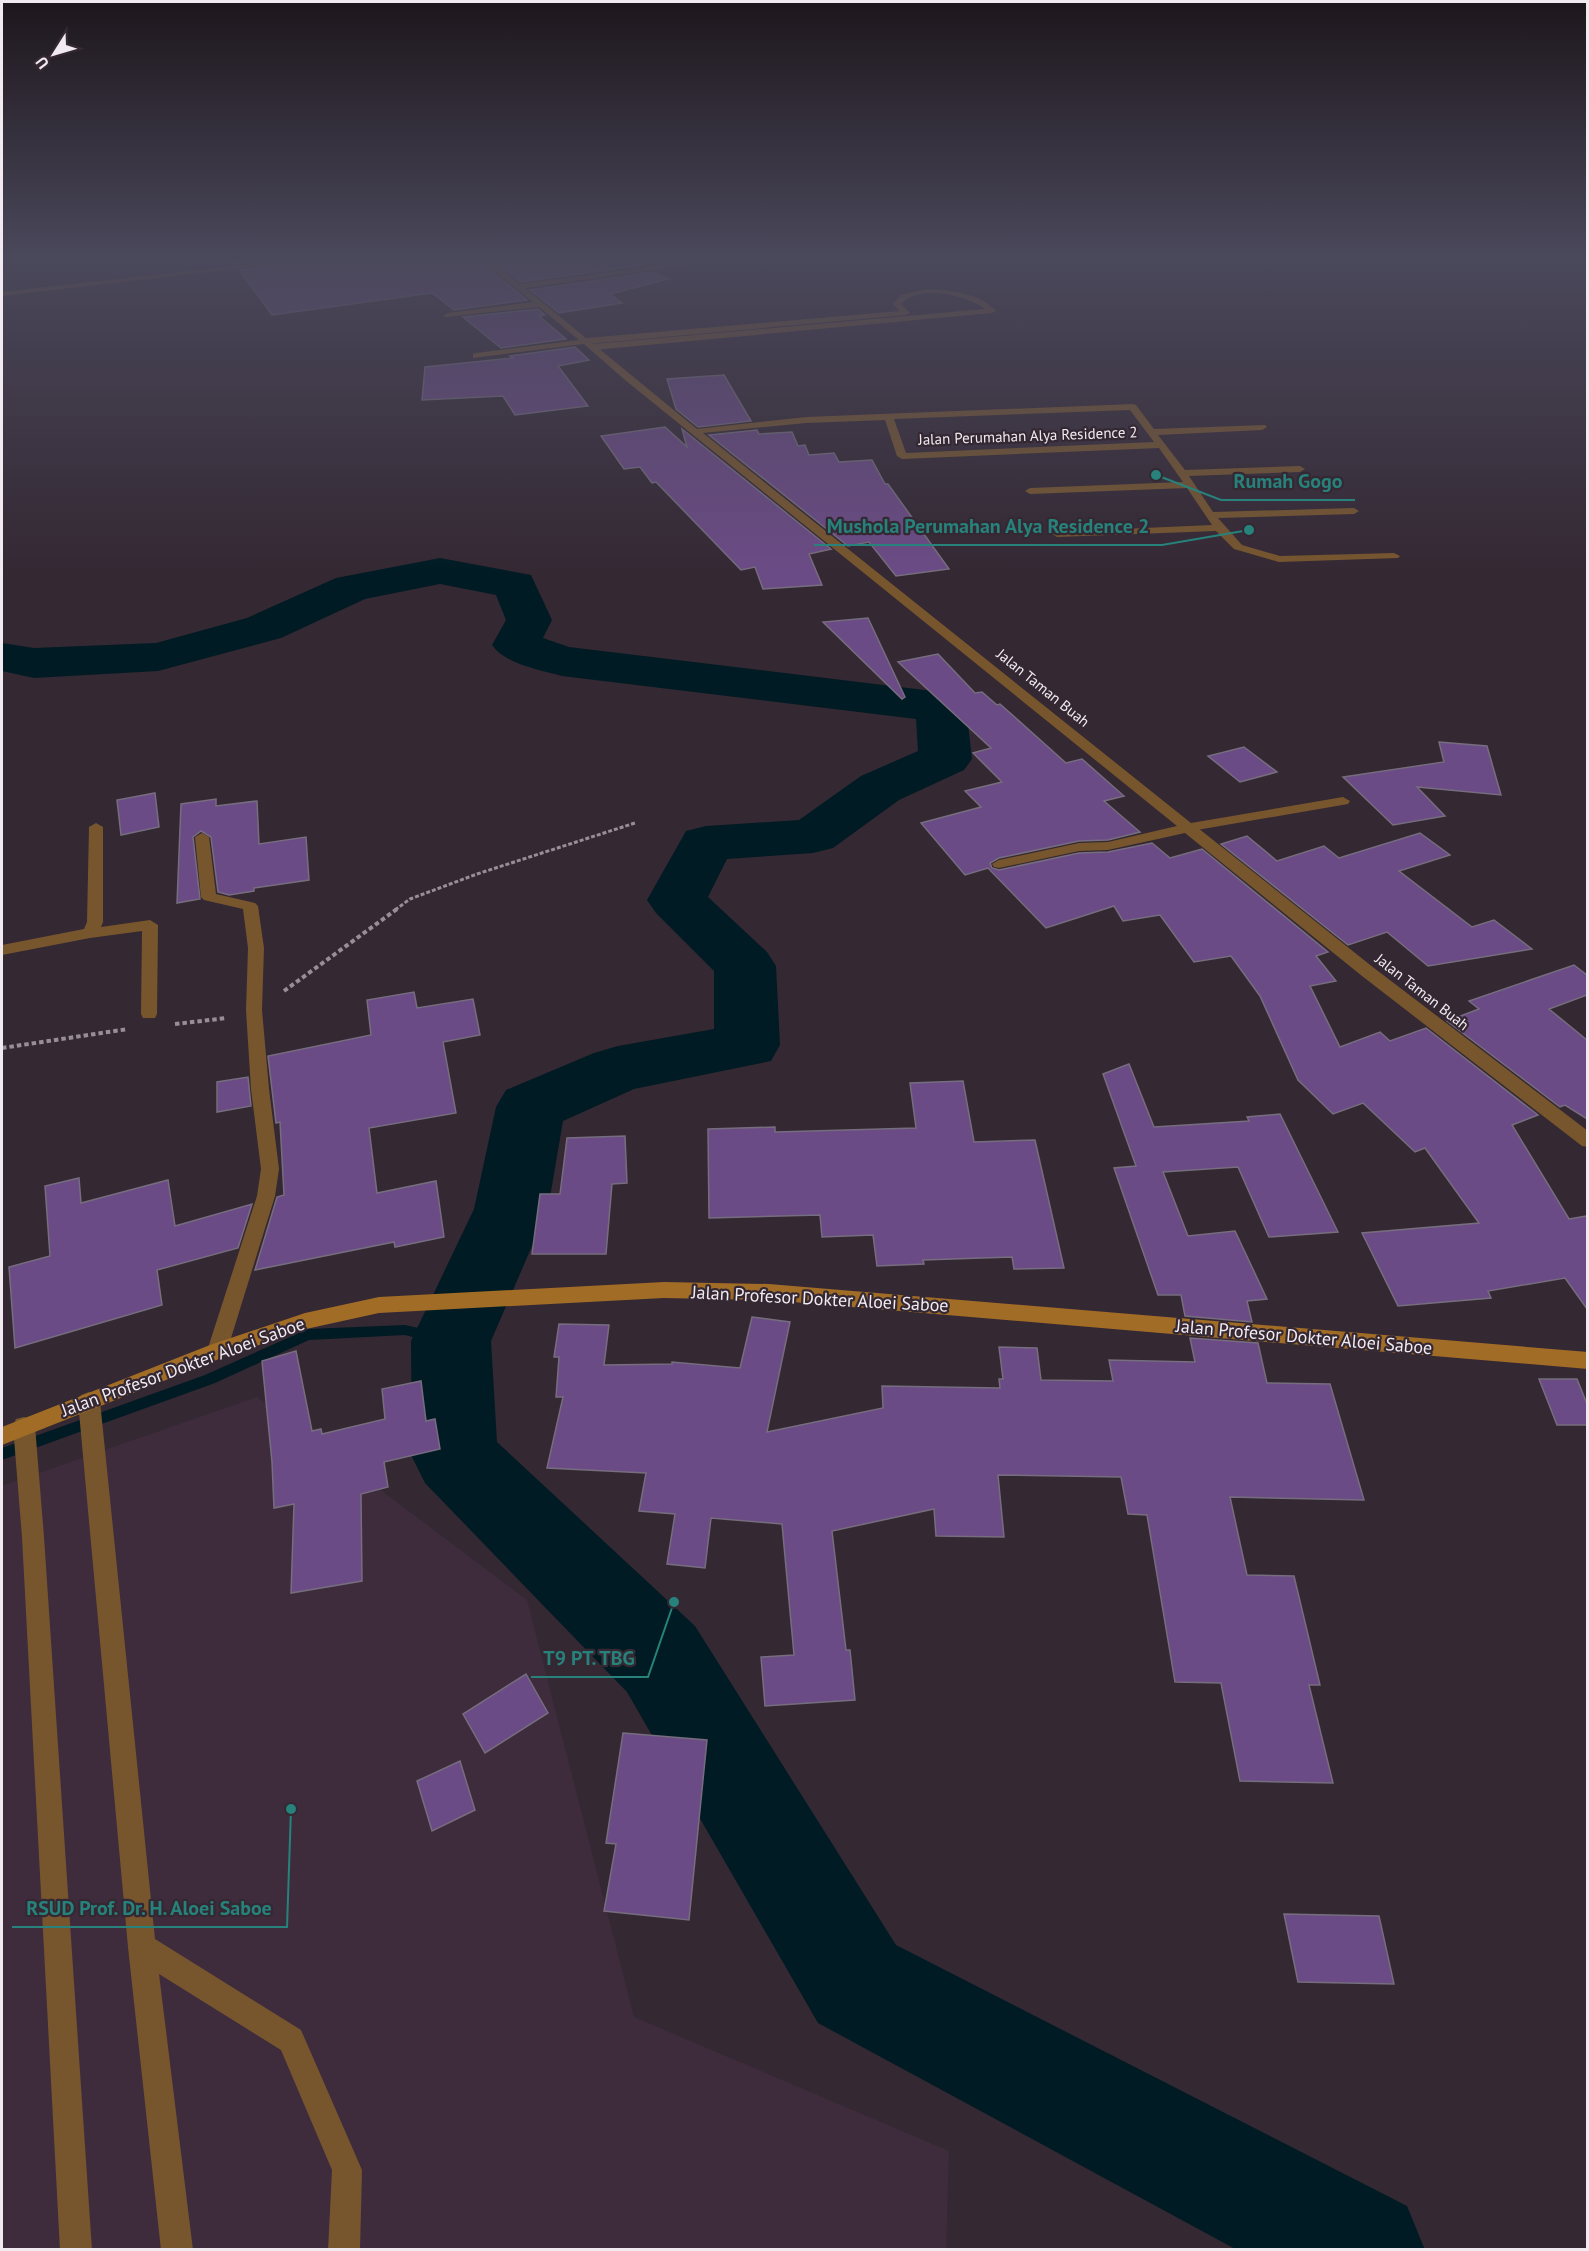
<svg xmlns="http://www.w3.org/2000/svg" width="1589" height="2251" font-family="'PT Sans',sans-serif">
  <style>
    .built { fill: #3e2c3d }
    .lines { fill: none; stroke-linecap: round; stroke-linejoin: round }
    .stream { fill: #001b23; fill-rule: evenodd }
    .river { fill: #001b23; fill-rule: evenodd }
    .building { fill: #6b4b85; stroke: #766d7e; stroke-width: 1.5 }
    .path-far1 { stroke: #988e97; stroke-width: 3; stroke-dasharray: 4 2; stroke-linecap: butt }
    .path { stroke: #988e97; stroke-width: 4; stroke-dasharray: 4.5 3; stroke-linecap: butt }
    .lane { fill: #77562e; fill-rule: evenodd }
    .street { fill: #77562e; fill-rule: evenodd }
    .secondary { fill: #a16c26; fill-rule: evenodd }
    .labels { text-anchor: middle; stroke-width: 4.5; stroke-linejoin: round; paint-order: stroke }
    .far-street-label { font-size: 15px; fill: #f2eaf1; stroke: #342833 }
    .street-label { font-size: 18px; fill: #f2eaf1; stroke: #342833 }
    .leader { fill: none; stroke: #26827b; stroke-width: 2 }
    .callout-dot { fill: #26827b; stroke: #342833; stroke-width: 2 }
    .callout-label { font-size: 20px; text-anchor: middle; font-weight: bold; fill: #26827b; stroke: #342833; stroke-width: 4.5; stroke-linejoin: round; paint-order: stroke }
  </style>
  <rect width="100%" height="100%" fill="#342833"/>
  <!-- built -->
  <path class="built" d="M 257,1397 L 527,1600 L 634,2017 L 949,2151 L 946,2249 L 2,2249 L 2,1486 Z"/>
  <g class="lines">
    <!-- stream -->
    <path class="stream" d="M 405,1325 L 451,1335 L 456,1337 L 458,1341 L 456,1345 L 451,1347 L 405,1335 L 309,1340 L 215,1383 L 2,1460 L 2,1448 L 205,1375 L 308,1329 Z"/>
    <!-- river -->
    <path class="river" d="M 440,558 L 531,575 L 552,620 L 543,638 L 569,647 L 941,692 L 959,696 L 966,707 L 972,759 L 964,770 L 899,800 L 833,848 L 813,853 L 727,859 L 708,897 L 767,952 L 776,966 L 780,1045 L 771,1061 L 634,1089 L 563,1121 L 548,1209 L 491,1341 L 497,1442 L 695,1626 L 896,1945 L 1407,2206 L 1425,2250 L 1237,2250 L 818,2023 L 627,1692 L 425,1483 L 412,1457 L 411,1341 L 474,1209 L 496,1107 L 506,1090 L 594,1053 L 618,1046 L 714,1029 L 714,971 L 656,913 L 647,900 L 686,831 L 706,826 L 799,820 L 861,776 L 918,751 L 916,719 L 562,676 C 540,670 505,664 492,645 L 506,620 L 496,595 L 440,584 L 365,599 L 281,638 L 158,671 L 34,678 L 2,671 L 2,643 L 34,648 L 156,643 L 247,618 L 336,578 Z"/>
  </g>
  <!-- building -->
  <g class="building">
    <path d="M 229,257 L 296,257 L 234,264 Z"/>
    <path d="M 336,257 L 475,257 L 527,300 L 454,310 L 432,293 L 272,315 L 239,270 L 334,259 Z"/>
    <path d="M 487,257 L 626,257 L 642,265 L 521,282 Z"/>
    <path d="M 654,272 L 668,279 L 610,294 L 622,303 L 559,313 L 530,290 Z"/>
    <path d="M 538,309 L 545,315 L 539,316 L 566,339 L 501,348 L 463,317 Z"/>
    <path d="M 575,347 L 589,360 L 558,366 L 588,406 L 515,415 L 503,396 L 422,400 L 425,367 L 513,358 L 510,356 Z"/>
    <path d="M 724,375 L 751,421 L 698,427 L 676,409 L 667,379 Z"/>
    <path d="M 665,427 L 687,447 L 682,429 L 831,549 L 809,554 L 822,585 L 763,589 L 755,567 L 741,570 L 656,482 L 652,483 L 640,467 L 624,469 L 601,436 Z"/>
    <path d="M 757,430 L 759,434 L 792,432 L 798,446 L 805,445 L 809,455 L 834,453 L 839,462 L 872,460 L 885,484 L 888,484 L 949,569 L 896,576 L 869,542 L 848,546 L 709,435 Z"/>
    <path d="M 868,618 L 905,697 L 902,699 L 823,622 Z"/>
    <path d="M 938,654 L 975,693 L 982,692 L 997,705 L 1000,704 L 1066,763 L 1082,759 L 1124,796 L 1104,801 L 1140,832 L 1108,840 L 1079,841 L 999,858 L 990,863 L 992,868 L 999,870 L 1079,853 L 1108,852 L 1152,843 L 1170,858 L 1202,849 L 1328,952 L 1316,956 L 1336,981 L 1310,986 L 1340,1047 L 1380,1032 L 1390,1041 L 1426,1028 L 1538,1115 L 1512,1125 L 1569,1219 L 1587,1216 L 1587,1309 L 1565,1278 L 1488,1291 L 1491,1298 L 1398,1306 L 1362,1233 L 1479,1223 L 1425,1148 L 1415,1152 L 1363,1103 L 1333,1114 L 1298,1080 L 1260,996 L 1231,956 L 1194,962 L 1160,915 L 1123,921 L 1114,906 L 1046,928 L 988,868 L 965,875 L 921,823 L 981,807 L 965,791 L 1002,782 L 973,753 L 991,748 L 898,662 Z"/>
    <path d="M 1439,742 L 1487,746 L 1501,795 L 1417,787 L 1445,816 L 1393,825 L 1343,777 L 1444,762 Z"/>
    <path d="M 1244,747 L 1277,772 L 1240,782 L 1208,756 Z"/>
    <path d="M 155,793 L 159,827 L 121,835 L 117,800 Z"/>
    <path d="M 216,799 L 216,806 L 257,801 L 259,844 L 306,837 L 309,880 L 254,888 L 254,891 L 229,895 L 218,892 L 211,837 L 201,831 L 193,837 L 200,899 L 177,903 L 181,804 Z"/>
    <path d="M 1420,833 L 1450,855 L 1399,871 L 1472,927 L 1494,920 L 1532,949 L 1428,966 L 1387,932 L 1348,945 L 1221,844 L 1247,836 L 1277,861 L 1324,846 L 1339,858 Z"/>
    <path d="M 1574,965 L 1587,975 L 1587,995 L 1549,1009 L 1587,1040 L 1587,1119 L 1565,1105 L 1560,1107 L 1447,1021 L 1479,1009 L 1469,1001 Z"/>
    <path d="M 414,992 L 417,1008 L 473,999 L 480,1035 L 443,1042 L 456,1113 L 369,1128 L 377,1193 L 436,1181 L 444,1237 L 395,1247 L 394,1242 L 255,1270 L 277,1197 L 284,1195 L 280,1122 L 276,1123 L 268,1056 L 371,1035 L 367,1000 Z"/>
    <path d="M 1129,1064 L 1154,1127 L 1249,1121 L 1247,1117 L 1280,1114 L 1338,1232 L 1269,1237 L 1238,1167 L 1163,1172 L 1188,1236 L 1235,1231 L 1267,1299 L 1247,1301 L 1252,1322 L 1185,1316 L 1181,1295 L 1158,1295 L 1114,1168 L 1136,1166 L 1103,1074 Z"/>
    <path d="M 248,1077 L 251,1106 L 217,1112 L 217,1082 Z"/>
    <path d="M 963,1081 L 974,1142 L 1035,1140 L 1064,1268 L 1014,1269 L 1012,1257 L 923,1260 L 924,1264 L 877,1266 L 873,1235 L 822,1237 L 820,1215 L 709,1218 L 708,1129 L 775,1127 L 775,1132 L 916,1128 L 910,1083 Z"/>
    <path d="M 625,1136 L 627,1183 L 612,1184 L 606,1254 L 532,1254 L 540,1194 L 560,1194 L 567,1138 Z"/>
    <path d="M 79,1178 L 81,1203 L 168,1180 L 175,1226 L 252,1204 L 238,1248 L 157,1270 L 162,1305 L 15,1348 L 9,1267 L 50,1256 L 45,1186 Z"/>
    <path d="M 752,1317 L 790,1322 L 767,1432 L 883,1408 L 882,1386 L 1000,1388 L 999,1379 L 1003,1379 L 999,1347 L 1037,1348 L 1041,1380 L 1113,1381 L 1109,1360 L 1195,1362 L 1190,1338 L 1258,1343 L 1267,1383 L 1330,1384 L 1364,1500 L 1230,1497 L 1247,1575 L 1294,1576 L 1320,1685 L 1309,1685 L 1333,1783 L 1240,1781 L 1221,1683 L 1175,1682 L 1147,1515 L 1128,1514 L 1121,1477 L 998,1475 L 1004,1537 L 936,1536 L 934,1509 L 832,1531 L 846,1650 L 850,1650 L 855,1700 L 765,1706 L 761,1657 L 794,1655 L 782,1524 L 711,1518 L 705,1568 L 667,1564 L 675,1514 L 639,1511 L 646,1473 L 547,1468 L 563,1397 L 556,1397 L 559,1357 L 554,1357 L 559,1324 L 609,1325 L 604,1365 L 672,1364 L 672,1362 L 740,1368 Z"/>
    <path d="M 296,1351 L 312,1431 L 321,1429 L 322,1434 L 385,1419 L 382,1389 L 421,1381 L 426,1421 L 435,1419 L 440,1449 L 384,1462 L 388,1487 L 361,1494 L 362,1581 L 291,1593 L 294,1504 L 274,1508 L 272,1462 L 262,1361 Z"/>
    <path d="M 1539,1379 L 1577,1379 L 1587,1404 L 1587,1425 L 1557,1425 Z"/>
    <path d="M 526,1674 L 548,1713 L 485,1753 L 463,1714 Z"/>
    <path d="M 623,1733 L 707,1740 L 689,1920 L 604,1911 L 616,1844 L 606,1843 Z"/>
    <path d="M 460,1761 L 475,1810 L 432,1831 L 417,1781 Z"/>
    <path d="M 1284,1914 L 1379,1916 L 1394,1984 L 1298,1982 Z"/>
  </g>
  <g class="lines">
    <!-- path-far1 -->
    <path class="path-far1" d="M 395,910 L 410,899 L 477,874 L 635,823"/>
    <!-- path -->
    <g class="path">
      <path d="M 284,991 L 397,909"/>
      <path d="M 175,1024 L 227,1018"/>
      <path d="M 2,1048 L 128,1029"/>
    </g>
    <!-- lane -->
    <g class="lane">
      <path d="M 927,289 C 951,290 979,293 996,311 L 992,313 L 593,350 L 589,347 L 593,344 L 985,309 C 966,295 919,284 901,304 L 910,313 L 906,315 L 587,344 L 583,341 L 587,338 L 900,311 L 893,304 L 901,295 Z"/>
      <path d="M 1343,797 L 1350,801 L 1348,804 L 1191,831 L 1184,827 L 1191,823 Z"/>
      <path d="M 89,1392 L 97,1395 L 100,1401 L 155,1939 L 301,2030 L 362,2170 L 360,2250 L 328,2250 L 332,2170 L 281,2050 L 159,1974 L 193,2250 L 161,2250 L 128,1947 L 78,1401 L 81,1395 Z"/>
      <path d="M 24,1417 L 32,1419 L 35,1426 L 44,1537 L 92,2250 L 60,2250 L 22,1537 L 13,1426 L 16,1419 Z"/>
    </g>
    <!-- street -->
    <g class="street">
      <path d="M 313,257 L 334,257 L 2,296 L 2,292 Z"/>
      <path d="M 477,257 L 484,257 L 520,284 L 684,262 L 685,264 L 681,266 L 525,288 L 697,429 L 806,417 L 1133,404 L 1136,405 L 1154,429 L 1265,425 L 1267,427 L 1262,430 L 1158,435 L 1185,470 L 1300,466 L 1305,469 L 1300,472 L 1189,476 L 1213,512 L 1354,508 L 1359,511 L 1354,514 L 1218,518 L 1242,545 L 1280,556 L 1394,553 L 1400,556 L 1398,558 L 1279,562 L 1234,549 L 1216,531 L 1057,537 L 1052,534 L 1053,532 L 1212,525 L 1187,488 L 1030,494 L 1025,491 L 1030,488 L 1183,482 L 1159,448 L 902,459 L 897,456 L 885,420 L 806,423 L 703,433 L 1191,823 L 1196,824 L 1198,828 L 1374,968 L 1588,1131 L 1588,1147 L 1582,1146 L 1362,976 L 1185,833 L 1108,850 L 1079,851 L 999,868 L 994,867 L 992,864 L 999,860 L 1079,843 L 1108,842 L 1177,826 L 625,380 L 584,344 L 473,358 L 473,354 L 476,353 L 579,340 L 539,307 L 445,317 L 444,315 L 448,313 L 533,302 ZM 1130,410 L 1154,442 L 906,453 L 894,419 Z"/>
      <path d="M 96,823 L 103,827 L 103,922 L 101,927 L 150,920 L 158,925 L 157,1014 L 155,1018 L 143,1018 L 141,1014 L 142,931 L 90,938 L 2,955 L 2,945 L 84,929 L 87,922 L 89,827 Z"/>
      <path d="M 202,833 L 209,837 L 216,894 L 255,903 L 258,906 L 264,948 L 262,1010 L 269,1089 L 279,1169 L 275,1196 L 227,1351 L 224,1357 L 217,1359 L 210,1357 L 207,1351 L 257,1196 L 261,1169 L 251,1089 L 246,1010 L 248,948 L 243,909 L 204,900 L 201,897 L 195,837 Z"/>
    </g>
    <!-- secondary -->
    <path class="secondary" d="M 664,1282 L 769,1284 L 1588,1352 L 1588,1369 L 769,1300 L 664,1298 L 379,1313 L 306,1329 L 224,1357 L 2,1445 L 2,1427 L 210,1345 L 305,1313 L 379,1297 Z"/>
  </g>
  <!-- sky -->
  <linearGradient id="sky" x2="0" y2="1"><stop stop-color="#1d161c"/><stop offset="0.45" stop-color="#4a485b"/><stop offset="1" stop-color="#4a485b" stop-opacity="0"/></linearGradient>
  <rect width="1589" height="572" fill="url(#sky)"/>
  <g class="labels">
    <!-- far-street labels -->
    <g class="far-street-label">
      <text transform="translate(1028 436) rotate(-2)" y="5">Jalan Perumahan Alya Residence 2</text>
      <text transform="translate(1043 688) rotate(39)" y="5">Jalan Taman Buah</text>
      <text transform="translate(1422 992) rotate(38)" y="5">Jalan Taman Buah</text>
    </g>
    <!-- street labels -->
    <g class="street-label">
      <text transform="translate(820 1299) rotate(3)" y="6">Jalan Profesor Dokter Aloei Saboe</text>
      <text transform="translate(1304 1337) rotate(5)" y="6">Jalan Profesor Dokter Aloei Saboe</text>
      <text transform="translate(183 1367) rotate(-20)" y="6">Jalan Profesor Dokter Aloei Saboe</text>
    </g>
  </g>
  <!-- callouts -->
  <path class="leader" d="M1156 475L1221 500H1355M1249 530L1162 545H814M674 1602L648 1677H531M291 1809L287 1927H12"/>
  <g class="callout-dot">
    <circle cx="1156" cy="475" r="6"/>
    <circle cx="1249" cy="530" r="6"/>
    <circle cx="674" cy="1602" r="6"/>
    <circle cx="291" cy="1809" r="6"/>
  </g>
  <g class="callout-label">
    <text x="1288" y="488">Rumah Gogo</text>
    <text x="988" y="533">Mushola Perumahan Alya Residence 2</text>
    <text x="589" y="1665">T9 PT. TBG</text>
    <text x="149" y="1915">RSUD Prof. Dr. H. Aloei Saboe</text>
  </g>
  <!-- border -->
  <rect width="1589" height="2251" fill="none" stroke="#f2eaf1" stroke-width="6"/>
  <!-- north arrow -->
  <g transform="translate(54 54) rotate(233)" stroke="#342833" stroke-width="4.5" paint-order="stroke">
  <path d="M0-4.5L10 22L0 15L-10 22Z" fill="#f2eaf1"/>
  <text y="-9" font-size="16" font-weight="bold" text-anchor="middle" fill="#f2eaf1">U</text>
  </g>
</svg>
